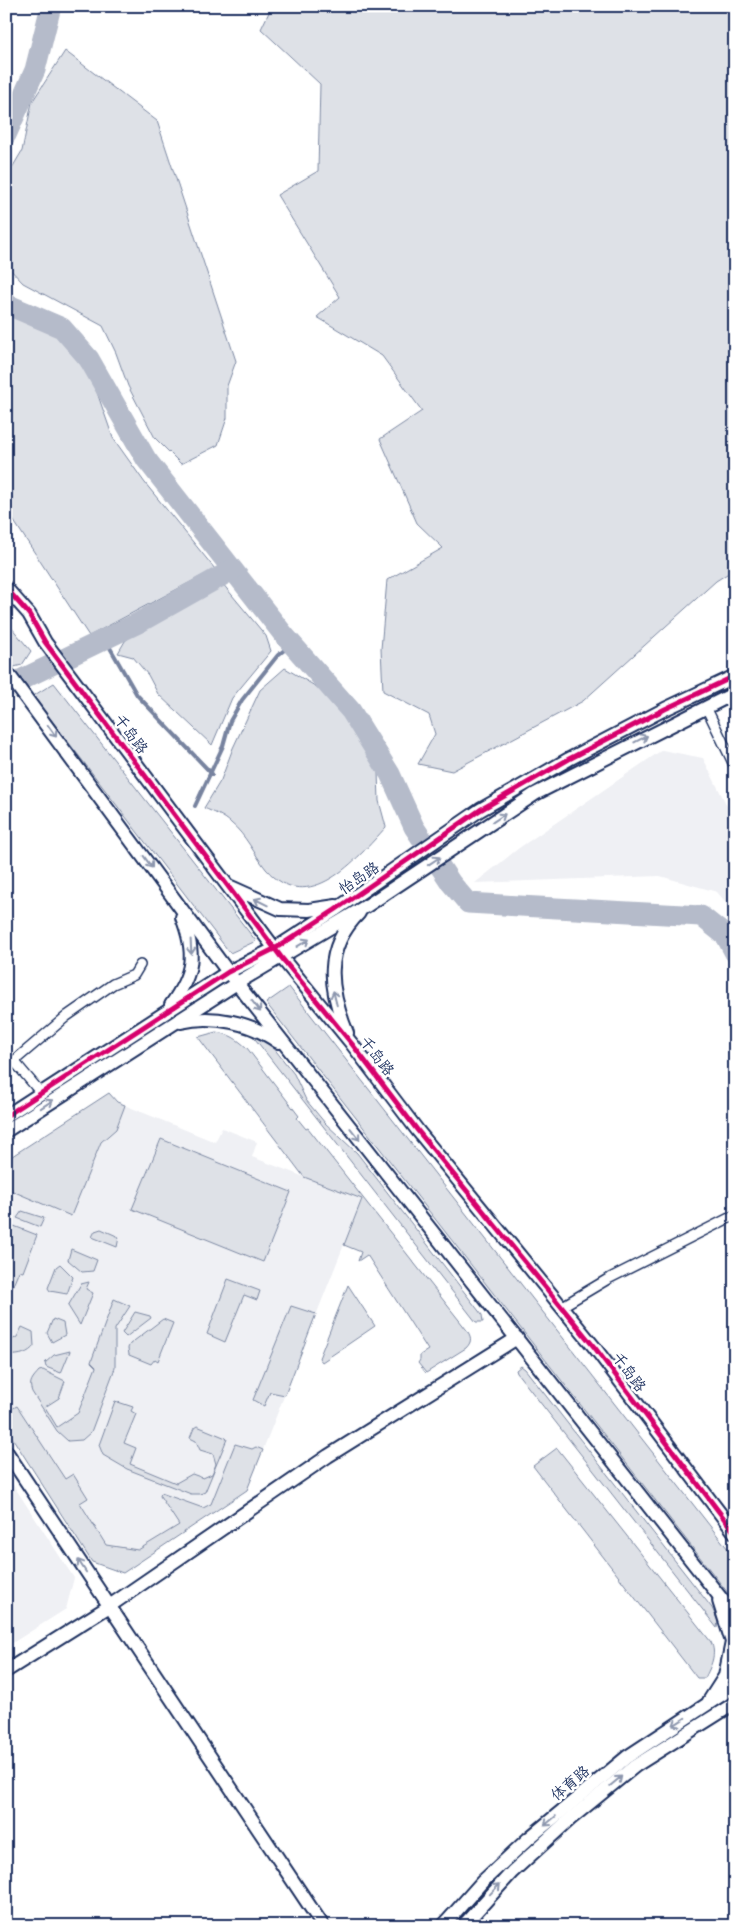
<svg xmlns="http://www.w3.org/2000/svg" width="741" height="1932" font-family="Mali,'LXGW WenKai TC',sans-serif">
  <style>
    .built { fill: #eff0f4 }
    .green { fill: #dee1e7; stroke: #7c88a2 }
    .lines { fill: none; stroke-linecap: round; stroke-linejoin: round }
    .stream { stroke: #77839f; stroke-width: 4 }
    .river { stroke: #b5bbca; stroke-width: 21 }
    .street-casing { stroke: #1b2f5e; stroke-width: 12 }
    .secondary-casing { stroke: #1b2f5e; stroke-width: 16 }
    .street { stroke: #fff; stroke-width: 9 }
    .secondary { stroke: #fff; stroke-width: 12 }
    .cycleway-casing { stroke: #fff; stroke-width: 8 }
    .cycleway { stroke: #d6006c; stroke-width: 5 }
    .oneway { stroke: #8d97ae }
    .labels { text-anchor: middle; stroke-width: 5; stroke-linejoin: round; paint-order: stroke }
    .street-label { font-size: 15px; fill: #1b2f5e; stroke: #fff }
  </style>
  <rect width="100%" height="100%" fill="#fff"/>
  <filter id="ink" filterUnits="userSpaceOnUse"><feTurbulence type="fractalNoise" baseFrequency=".02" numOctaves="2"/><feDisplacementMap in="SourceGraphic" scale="10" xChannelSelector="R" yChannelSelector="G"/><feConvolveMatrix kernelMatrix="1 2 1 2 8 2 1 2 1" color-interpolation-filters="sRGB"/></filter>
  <g filter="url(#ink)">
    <!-- built -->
    <g class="built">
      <path d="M 662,750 L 703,758 L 735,822 L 735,913 L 717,892 L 660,876 L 475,883 L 519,848 Z"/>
      <path d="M 109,1093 L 117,1102 L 215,1142 L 222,1128 L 257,1142 L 252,1157 L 362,1199 L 247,1490 L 123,1573 L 6,1428 L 6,1160 Z"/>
      <path d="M 6,1474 L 74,1578 L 66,1609 L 6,1647 Z"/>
    </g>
    <!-- green -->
    <g class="green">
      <path d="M 272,6 L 735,6 L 735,569 L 716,581 L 583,701 L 452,771 L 418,764 L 435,734 L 429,715 L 383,691 L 381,649 L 387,580 L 443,548 L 417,523 L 380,439 L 422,411 L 382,356 L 317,317 L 340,297 L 277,195 L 318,171 L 320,84 L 261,29 Z"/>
      <path d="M 65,51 L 157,121 L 236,361 L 227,386 L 227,418 L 218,445 L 181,464 L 155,438 L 128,386 L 116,353 L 103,326 L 23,283 L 6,265 L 6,178 L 22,151 L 32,102 Z"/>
      <path d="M 6,312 L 57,333 L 93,381 L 113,438 L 145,483 L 215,569 L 89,636 L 6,509 Z"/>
      <path d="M 222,583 L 266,636 L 271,651 L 232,698 L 212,745 L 158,694 L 148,675 L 133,657 L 118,653 L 125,641 L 135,633 Z"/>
      <path d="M 6,621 L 31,651 L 22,665 L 10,668 L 6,663 Z"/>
      <path d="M 285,668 L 330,695 L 360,735 L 378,772 L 379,801 L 386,827 C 357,859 308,918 266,869 C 254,854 246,835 231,823 C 224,816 213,812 204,808 L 221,780 L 233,748 L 260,690 Z"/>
      <path d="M 54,683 L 256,941 L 230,953 L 33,696 Z"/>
      <path d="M 289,987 L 735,1558 L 735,1602 L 266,1003 Z"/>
      <path d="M 216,1032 C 230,1034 237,1039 247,1048 L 299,1116 L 297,1118 L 306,1129 L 308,1128 L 466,1329 C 471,1336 473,1341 466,1348 L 426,1373 L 418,1363 L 420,1360 L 420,1355 L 428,1350 L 367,1255 L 358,1261 L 361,1252 L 344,1245 L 362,1199 L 304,1177 L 198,1037 Z"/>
      <path d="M 252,1035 L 262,1038 L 273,1047 L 294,1074 L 306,1100 L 325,1123 L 357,1153 L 482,1315 L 483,1322 L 476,1322 Z"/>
      <path d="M 109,1093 L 117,1102 L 125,1105 L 124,1108 L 116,1129 L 101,1142 L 71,1216 L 10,1190 L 11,1185 L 6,1178 L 6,1160 Z"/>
      <path d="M 161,1139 L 291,1192 L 263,1262 L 132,1209 Z"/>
      <path d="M 22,1211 L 44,1218 L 40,1227 L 17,1218 Z"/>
      <path d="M 14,1226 L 37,1235 L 23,1272 L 19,1271 L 6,1302 L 6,1245 Z"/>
      <path d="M 101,1229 L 119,1237 L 117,1247 L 92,1237 L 95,1231 Z"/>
      <path d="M 71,1249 L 97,1260 L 93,1271 L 82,1272 L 68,1260 Z"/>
      <path d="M 60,1264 L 73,1277 L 67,1294 L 50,1291 L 48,1288 L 56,1267 Z"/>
      <path d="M 228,1279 L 260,1291 L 257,1300 L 244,1295 L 225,1342 L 207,1334 Z"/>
      <path d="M 89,1282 L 86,1289 L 93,1293 L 80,1325 L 68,1306 L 81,1284 Z"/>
      <path d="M 348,1285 L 375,1326 L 322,1362 L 319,1358 Z"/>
      <path d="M 114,1299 L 130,1306 L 115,1329 L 115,1368 L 91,1432 L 82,1440 L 68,1441 L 57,1431 L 32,1392 C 28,1382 33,1378 39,1371 L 43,1370 L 65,1381 L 59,1398 L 45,1407 L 57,1427 L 78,1413 L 96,1367 L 91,1362 Z"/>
      <path d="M 291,1306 L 316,1314 L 285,1395 L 270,1392 L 264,1406 L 253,1400 Z"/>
      <path d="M 135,1312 L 150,1316 L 151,1318 L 126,1337 L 122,1333 Z"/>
      <path d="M 53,1319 L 63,1323 L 65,1335 L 52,1342 L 47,1333 Z"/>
      <path d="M 163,1319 L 173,1323 L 158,1361 L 155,1359 L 151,1364 L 129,1355 L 128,1348 L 130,1344 Z"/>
      <path d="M 22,1327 L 33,1332 L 34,1346 C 29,1353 19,1356 10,1355 L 6,1352 L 6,1343 L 17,1337 Z"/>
      <path d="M 70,1351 L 61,1373 L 46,1367 L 45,1363 L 54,1355 Z"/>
      <path d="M 521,1366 L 525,1369 L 712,1608 L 718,1621 L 717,1628 L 517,1373 L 516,1370 Z"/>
      <path d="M 115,1401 L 133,1407 L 131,1411 L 136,1414 L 124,1443 L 136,1448 L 130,1464 L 176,1483 L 192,1474 L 203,1478 L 212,1474 L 216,1464 L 213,1454 L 200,1450 L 196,1441 L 190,1438 L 194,1428 L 197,1426 L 226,1438 L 227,1439 L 205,1492 L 200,1494 L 191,1494 L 127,1469 L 103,1455 L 99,1445 Z"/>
      <path d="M 17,1406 L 65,1479 L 73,1474 L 88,1498 L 80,1503 L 106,1545 L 138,1550 L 179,1525 L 160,1496 L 161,1493 L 203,1508 L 211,1504 L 235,1444 L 252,1449 L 256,1447 L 263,1450 L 247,1490 L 123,1573 L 92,1562 L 6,1428 L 6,1412 Z"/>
      <path d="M 557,1448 L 711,1642 C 717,1654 711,1666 705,1678 L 697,1678 L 533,1466 Z"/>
    </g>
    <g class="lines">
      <!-- stream -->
      <g class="stream">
        <path d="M 105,639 L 137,695 L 212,774"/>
        <path d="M 195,806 L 223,746 L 230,721 L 242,700 L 278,655 L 292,644"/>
      </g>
      <!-- river -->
      <g class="river">
        <path d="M 6,135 L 35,70 L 51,6"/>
        <path d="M 6,304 L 62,328 L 89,359 L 146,459 L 284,635 L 351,711 L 390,774 L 414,827 L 451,883 L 468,903 L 701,916 L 726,936 L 735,953"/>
        <path d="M 6,687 L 138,623 L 232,570"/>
      </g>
      <defs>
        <g id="street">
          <path d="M 706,707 L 735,767"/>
          <path d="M 41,1093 L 14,1061 L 67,1016 L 113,984 L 134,975 L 140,965"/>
          <path d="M 561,1307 L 608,1279 L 735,1215"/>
        </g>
        <g id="secondary">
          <path d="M 6,588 L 29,614 L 45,642 L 281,957 L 352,1044 L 418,1131 L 595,1348 L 735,1533"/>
          <path d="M 6,671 L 228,972 L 735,1616"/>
          <path d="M 231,887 L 280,909 L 309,910 L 336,906"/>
          <path d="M 171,1005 C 194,973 196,953 182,917"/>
          <path d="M 181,1022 C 213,1014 252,1023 278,1042"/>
          <path d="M 347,1033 C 329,989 323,949 359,913"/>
          <path d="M 6,1116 L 228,972 L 276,948 L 335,910 L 480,810 L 569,759 L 665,709 L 735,676"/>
          <path d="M 6,1131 L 237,983 L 368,905 L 535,794 L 735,693"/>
          <path d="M 6,1451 L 323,1926"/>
          <path d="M 6,1671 L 108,1607 L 328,1456 L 517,1338"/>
          <path d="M 709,1701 L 725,1676 L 732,1642 L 719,1601"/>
          <path d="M 443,1926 L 482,1882 L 528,1839 L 627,1757 L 735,1686"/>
          <path d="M 463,1926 L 512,1872 L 570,1819 L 635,1766 L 735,1703"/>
        </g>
      </defs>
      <!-- street casing -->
      <use href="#street" class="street-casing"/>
      <!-- secondary casing -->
      <use href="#secondary" class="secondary-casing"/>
      <!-- street -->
      <use href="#street" class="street"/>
      <!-- secondary -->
      <use href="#secondary" class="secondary"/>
      <defs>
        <g id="cycleway">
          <path d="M 6,588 L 29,614 L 45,642 L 281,957 L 352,1044 L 418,1131 L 595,1348 L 735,1533"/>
          <path d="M 6,1116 L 228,972 L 276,948 L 335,910 L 480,810 L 569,759 L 665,709 L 735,676"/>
        </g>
      </defs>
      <!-- cycleway casing -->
      <use href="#cycleway" class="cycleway-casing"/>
      <!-- cycleway -->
      <use href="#cycleway" class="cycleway"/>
    </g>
    <!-- one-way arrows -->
    <defs><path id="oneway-shaft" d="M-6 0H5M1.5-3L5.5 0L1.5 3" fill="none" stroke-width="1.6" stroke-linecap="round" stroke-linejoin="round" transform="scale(1.25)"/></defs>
    <g class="oneway">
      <use href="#oneway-shaft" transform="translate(52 731) rotate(54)"/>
      <use href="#oneway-shaft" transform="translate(641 739) rotate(-27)"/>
      <use href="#oneway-shaft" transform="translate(499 818) rotate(-34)"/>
      <use href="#oneway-shaft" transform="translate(434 861) rotate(-34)"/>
      <use href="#oneway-shaft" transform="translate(148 862) rotate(54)"/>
      <use href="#oneway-shaft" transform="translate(261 902) rotate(-154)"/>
      <use href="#oneway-shaft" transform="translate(303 943) rotate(-31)"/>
      <use href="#oneway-shaft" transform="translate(191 947) rotate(87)"/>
      <use href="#oneway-shaft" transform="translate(335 998) rotate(-104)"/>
      <use href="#oneway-shaft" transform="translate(256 1006) rotate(52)"/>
      <use href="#oneway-shaft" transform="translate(47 1104) rotate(-33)"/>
      <use href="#oneway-shaft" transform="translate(355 1134) rotate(52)"/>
      <use href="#oneway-shaft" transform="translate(82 1566) rotate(-123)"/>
      <use href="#oneway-shaft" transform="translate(679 1722) rotate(147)"/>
      <use href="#oneway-shaft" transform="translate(616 1781) rotate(-40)"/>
      <use href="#oneway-shaft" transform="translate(550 1821) rotate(140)"/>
      <use href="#oneway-shaft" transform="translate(495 1889) rotate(-46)"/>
    </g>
  </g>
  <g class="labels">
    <!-- street labels -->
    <g class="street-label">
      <text transform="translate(131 734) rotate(53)" y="5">千岛路</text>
      <text transform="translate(359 878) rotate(-34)" y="5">怡岛路</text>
      <text transform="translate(377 1056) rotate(52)" y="5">千岛路</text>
      <text transform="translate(629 1372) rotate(53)" y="5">千岛路</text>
      <text transform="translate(570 1783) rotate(-40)" y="5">体育路</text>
    </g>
  </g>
  <!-- margin -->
  <rect width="741" height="1932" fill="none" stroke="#fff" stroke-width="25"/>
  <rect x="12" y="12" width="716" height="1907" fill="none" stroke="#1b2f5e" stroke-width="2" filter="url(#ink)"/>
</svg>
